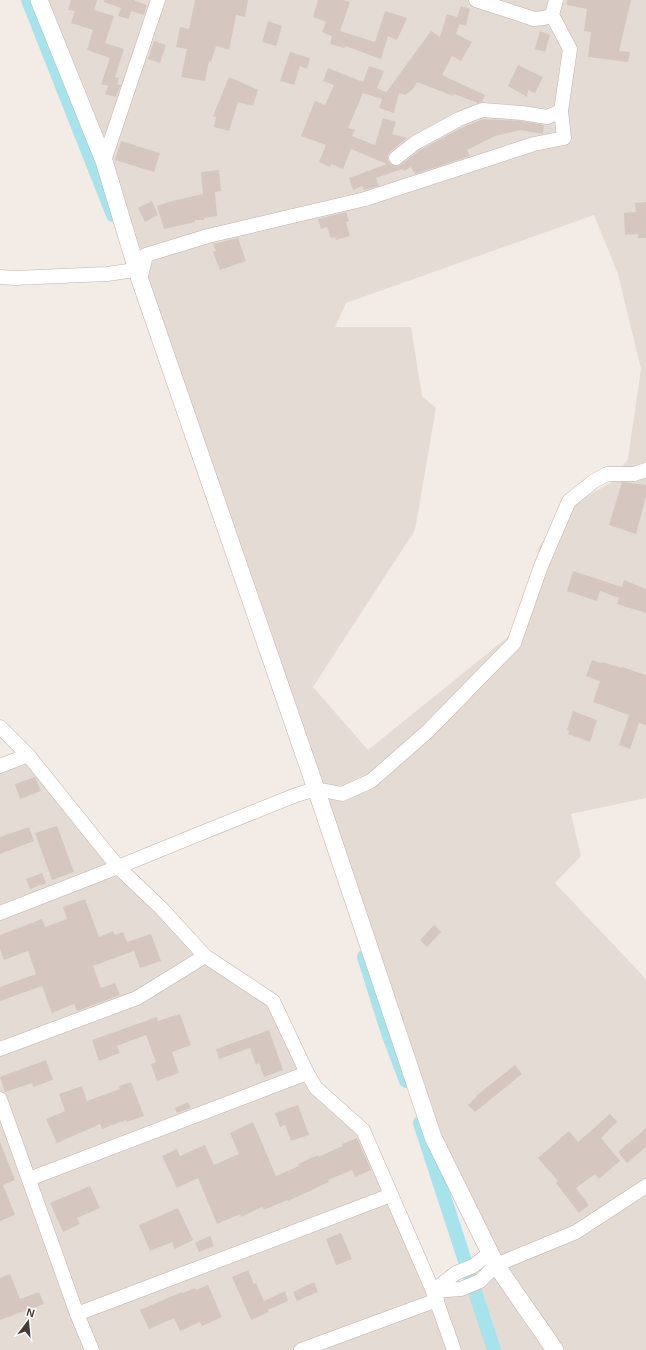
<svg xmlns="http://www.w3.org/2000/svg" width="646" height="1350" font-family="Arial,sans-serif">
  <style>
    .residential { fill: #e5dbd5; fill-rule: evenodd }
    .lines { fill: none; stroke-linecap: round; stroke-linejoin: round }
    .canal { stroke: #a7e3ea; stroke-width: 14 }
    .building { fill: #d5c6c0 }
    .minor-casing { stroke: #bfb3ad; stroke-width: 15 }
    .tertiary-casing { stroke: #bfb3ad; stroke-width: 18 }
    .minor { stroke: #fff; stroke-width: 14 }
    .tertiary { stroke: #fff; stroke-width: 17 }
  </style>
  <rect width="100%" height="100%" fill="#f2ebe6"/>
  <!-- residential -->
  <path class="residential" d="M 39,0 L 646,0 L 646,798 L 571,814 L 581,856 L 555,883 L 646,979 L 646,1350 L 0,1350 L 0,766 L 28,755 L 205,956 L 273,1001 L 307,1073 L 363,1130 L 433,1291 L 461,1289 L 496,1265 L 433,1137 L 316,789 ZM 594,215 L 618,274 L 641,369 L 628,459 L 611,483 L 572,504 L 538,548 L 536,591 L 519,628 L 368,750 L 313,687 L 415,530 L 436,408 L 422,396 L 411,327 L 335,327 L 346,303 Z"/>
  <g class="lines">
    <!-- canal -->
    <g class="canal">
      <path d="M 28,0 L 113,215"/>
      <path d="M 364,957 L 388,1033 L 406,1081"/>
      <path d="M 420,1123 L 494,1350"/>
    </g>
  </g>
  <!-- building -->
  <g class="building">
    <path d="M 71,0 L 97,0 L 94,10 L 114,16 L 105,43 L 124,49 L 115,77 L 119,78 L 117,84 L 121,85 L 116,97 L 105,94 L 108,86 L 101,84 L 110,58 L 87,50 L 93,30 L 71,23 L 75,11 L 68,10 Z"/>
    <path d="M 104,0 L 135,0 L 135,1 L 147,5 L 144,15 L 131,11 L 129,19 L 118,16 L 121,8 L 104,2 Z"/>
    <path d="M 195,0 L 248,0 L 245,17 L 236,15 L 229,50 L 216,46 L 211,62 L 209,61 L 205,81 L 181,77 L 187,49 L 176,47 L 180,27 L 189,29 Z"/>
    <path d="M 318,0 L 343,0 L 350,2 L 340,31 L 375,42 L 385,11 L 407,18 L 397,40 L 388,36 L 381,59 L 345,46 L 344,48 L 330,44 L 332,36 L 322,32 L 326,22 L 313,17 Z"/>
    <path d="M 567,0 L 631,0 L 619,51 L 630,52 L 628,62 L 588,57 L 591,32 L 584,31 L 587,9 L 567,5 Z"/>
    <path d="M 461,6 L 470,9 L 466,26 L 460,24 L 456,34 L 472,42 L 461,61 L 452,56 L 442,75 L 485,95 L 482,102 L 478,103 L 454,94 L 453,96 L 417,82 L 413,89 L 405,95 L 399,93 L 394,113 L 379,108 L 382,99 L 363,93 L 348,128 L 355,130 L 352,136 L 375,145 L 383,118 L 396,122 L 392,134 L 407,138 L 391,151 L 388,155 L 388,160 L 390,164 L 397,166 L 401,165 L 420,150 L 463,127 L 483,119 L 521,121 L 544,125 L 543,134 L 520,130 L 495,136 L 467,150 L 470,156 L 415,174 L 411,167 L 404,171 L 402,169 L 376,178 L 379,186 L 364,190 L 362,186 L 353,190 L 349,178 L 387,164 L 351,149 L 343,169 L 331,164 L 330,167 L 319,162 L 326,145 L 301,136 L 315,101 L 325,105 L 334,85 L 323,81 L 328,68 L 363,82 L 369,66 L 384,71 L 377,88 L 386,92 L 385,94 L 431,31 L 440,37 L 447,14 L 457,17 Z"/>
    <path d="M 268,21 L 282,26 L 276,46 L 262,42 Z"/>
    <path d="M 540,31 L 550,35 L 545,52 L 535,49 Z"/>
    <path d="M 154,41 L 166,45 L 160,63 L 148,59 Z"/>
    <path d="M 290,52 L 310,58 L 307,69 L 300,66 L 294,85 L 280,81 Z"/>
    <path d="M 518,65 L 543,77 L 535,93 L 528,90 L 527,97 L 508,86 Z"/>
    <path d="M 229,77 L 258,90 L 253,106 L 238,102 L 229,131 L 214,127 L 216,117 L 213,116 Z"/>
    <path d="M 121,141 L 160,153 L 154,172 L 115,160 Z"/>
    <path d="M 219,170 L 221,191 L 215,192 L 217,216 L 204,218 L 204,220 L 195,220 L 195,222 L 164,229 L 157,206 L 172,201 L 203,194 L 201,172 Z"/>
    <path d="M 152,201 L 158,215 L 145,222 L 138,208 Z"/>
    <path d="M 646,202 L 646,238 L 638,238 L 638,234 L 625,235 L 624,213 L 636,212 L 635,203 Z"/>
    <path d="M 346,212 L 349,221 L 346,222 L 350,236 L 336,240 L 335,237 L 331,238 L 327,227 L 321,229 L 318,219 Z"/>
    <path d="M 238,238 L 246,261 L 220,270 L 213,252 L 216,251 L 213,244 Z"/>
    <path d="M 622,482 L 646,485 L 646,496 L 636,534 L 609,525 Z"/>
    <path d="M 573,571 L 622,587 L 624,580 L 646,589 L 646,613 L 617,604 L 619,598 L 600,591 L 597,601 L 567,591 Z"/>
    <path d="M 592,660 L 601,663 L 602,662 L 622,668 L 622,667 L 646,675 L 646,725 L 639,723 L 630,749 L 619,745 L 629,715 L 593,702 L 600,681 L 586,676 Z"/>
    <path d="M 573,711 L 597,720 L 590,742 L 568,734 L 569,730 L 567,730 Z"/>
    <path d="M 35,777 L 41,791 L 20,799 L 15,784 Z"/>
    <path d="M 57,826 L 74,872 L 52,880 L 35,833 Z"/>
    <path d="M 29,827 L 34,841 L 0,854 L 0,837 Z"/>
    <path d="M 42,873 L 46,883 L 30,889 L 26,879 Z"/>
    <path d="M 85,899 L 99,937 L 113,931 L 115,935 L 123,932 L 127,942 L 151,934 L 161,961 L 140,968 L 134,951 L 93,966 L 101,988 L 115,983 L 120,995 L 77,1011 L 74,1004 L 52,1013 L 42,986 L 0,1001 L 0,987 L 36,974 L 28,951 L 4,960 L 0,949 L 0,935 L 42,919 L 45,927 L 67,919 L 63,907 Z"/>
    <path d="M 434,925 L 441,932 L 427,947 L 420,940 Z"/>
    <path d="M 180,1014 L 191,1045 L 172,1052 L 179,1073 L 157,1081 L 151,1064 L 156,1062 L 146,1035 L 117,1046 L 120,1053 L 99,1061 L 92,1040 L 157,1017 L 158,1021 Z"/>
    <path d="M 269,1030 L 283,1070 L 264,1077 L 259,1063 L 256,1065 L 250,1048 L 219,1059 L 216,1049 Z"/>
    <path d="M 46,1060 L 53,1080 L 33,1087 L 32,1083 L 5,1092 L 0,1077 Z"/>
    <path d="M 515,1065 L 522,1074 L 475,1112 L 468,1105 L 477,1096 L 476,1096 Z"/>
    <path d="M 131,1082 L 144,1116 L 127,1122 L 126,1120 L 102,1129 L 100,1124 L 57,1143 L 46,1119 L 65,1111 L 59,1094 L 82,1086 L 87,1101 L 120,1089 L 119,1086 Z"/>
    <path d="M 188,1102 L 191,1108 L 177,1113 L 175,1108 Z"/>
    <path d="M 298,1105 L 309,1135 L 291,1141 L 285,1125 L 280,1127 L 275,1113 Z"/>
    <path d="M 610,1114 L 617,1122 L 601,1138 L 620,1161 L 599,1179 L 595,1174 L 576,1188 L 589,1205 L 579,1213 L 556,1183 L 558,1181 L 538,1158 L 569,1131 L 578,1142 Z"/>
    <path d="M 253,1122 L 276,1176 L 299,1166 L 298,1164 L 318,1155 L 318,1157 L 343,1146 L 342,1144 L 357,1138 L 371,1170 L 355,1177 L 352,1170 L 328,1180 L 329,1182 L 288,1201 L 287,1200 L 264,1210 L 262,1207 L 241,1217 L 240,1214 L 217,1224 L 198,1178 L 177,1188 L 162,1156 L 177,1149 L 180,1156 L 205,1145 L 214,1165 L 239,1154 L 230,1133 Z"/>
    <path d="M 646,1128 L 646,1147 L 627,1163 L 618,1152 Z"/>
    <path d="M 0,1142 L 15,1180 L 3,1185 L 15,1215 L 0,1221 Z"/>
    <path d="M 90,1186 L 100,1208 L 77,1218 L 80,1224 L 63,1232 L 50,1203 Z"/>
    <path d="M 178,1208 L 193,1240 L 175,1249 L 172,1242 L 150,1251 L 139,1225 Z"/>
    <path d="M 341,1233 L 352,1259 L 336,1265 L 326,1239 Z"/>
    <path d="M 210,1236 L 214,1246 L 199,1252 L 195,1243 Z"/>
    <path d="M 248,1270 L 254,1284 L 256,1283 L 264,1301 L 285,1291 L 288,1301 L 268,1310 L 269,1312 L 251,1320 L 232,1277 Z"/>
    <path d="M 10,1274 L 20,1299 L 39,1292 L 44,1304 L 0,1320 L 0,1278 Z"/>
    <path d="M 314,1282 L 318,1292 L 297,1301 L 293,1292 Z"/>
    <path d="M 208,1285 L 222,1317 L 202,1326 L 200,1322 L 180,1331 L 174,1318 L 149,1329 L 140,1310 L 182,1292 L 183,1293 L 195,1288 L 196,1290 Z"/>
  </g>
  <g class="lines">
    <defs>
      <g id="minor">
        <path d="M 476,0 L 534,19 L 544,18 L 552,15"/>
        <path d="M 396,158 L 415,143 L 459,119 L 482,110 L 522,113 L 547,117 L 561,111"/>
        <path d="M 104,161 L 158,0"/>
        <path d="M 0,277 L 15,278 L 107,274 L 128,271"/>
        <path d="M 140,280 L 146,255 L 208,236 L 365,199 L 534,144 L 564,138 L 561,111 L 570,49 L 552,15 L 556,0"/>
        <path d="M 0,727 L 28,755 L 118,867 L 162,909 L 205,956 L 273,1001 L 307,1073 L 316,1088 L 363,1130 L 433,1291 L 454,1350"/>
        <path d="M 0,766 L 28,755"/>
        <path d="M 0,913 L 118,867 L 194,836 L 296,795 L 316,789 L 342,794 L 371,781 L 428,731 L 514,643 L 541,566 L 569,501 L 594,481 L 607,474 L 634,474 L 646,470"/>
        <path d="M 0,1049 L 137,998 L 205,956"/>
        <path d="M 0,1099 L 77,1314 L 92,1350"/>
        <path d="M 29,1179 L 307,1073"/>
        <path d="M 433,1291 L 461,1289 L 480,1281 L 496,1265 L 576,1232 L 646,1186"/>
        <path d="M 433,1291 L 456,1273 L 473,1266 L 490,1253"/>
        <path d="M 77,1314 L 391,1195"/>
        <path d="M 301,1350 L 437,1300"/>
      </g>
      <path id="tertiary" d="M 39,0 L 104,161 L 140,280 L 316,789 L 433,1137 L 496,1265 L 555,1350"/>
    </defs>
    <!-- minor casing -->
    <use href="#minor" class="minor-casing"/>
    <!-- tertiary casing -->
    <use href="#tertiary" class="tertiary-casing"/>
    <!-- minor -->
    <use href="#minor" class="minor"/>
    <!-- tertiary -->
    <use href="#tertiary" class="tertiary"/>
  </g>
  <!-- north arrow -->
  <g transform="translate(28 1322) rotate(16)" stroke="#ffffff" stroke-width="3" paint-order="stroke">
  <path d="M0-3L7 15L0 10L-7 15Z" fill="#443a36"/>
  <text y="-6" font-size="11" font-weight="bold" text-anchor="middle" fill="#443a36">N</text>
  </g>
</svg>
